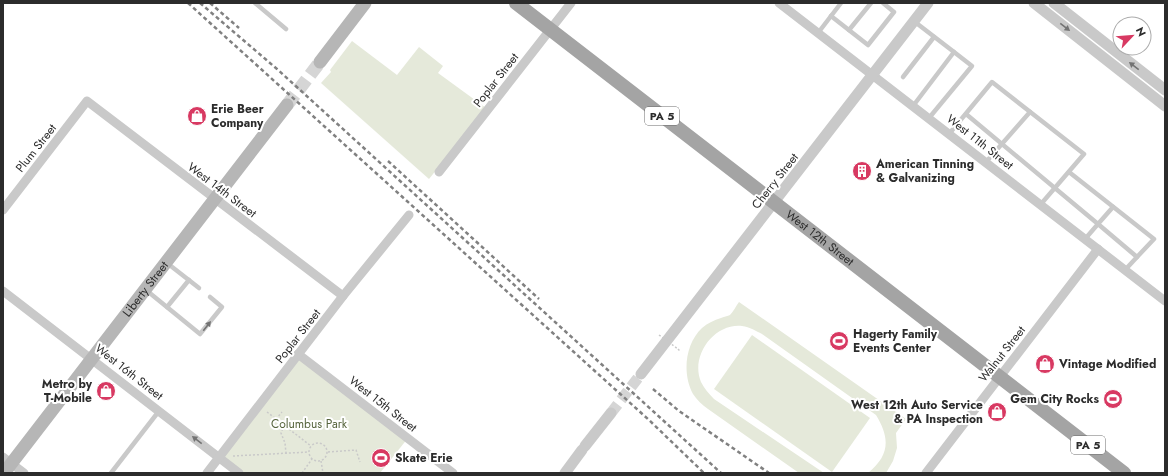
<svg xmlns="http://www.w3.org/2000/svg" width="1168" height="476" font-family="Jost,sans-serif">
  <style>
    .green { fill: #e5e9da }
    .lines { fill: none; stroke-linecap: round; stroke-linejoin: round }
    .tertiary-tunnel { stroke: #d5d5d5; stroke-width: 11; stroke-dasharray: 11 5.5; stroke-linecap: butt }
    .secondary-tunnel { stroke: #d5d5d5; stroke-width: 13; stroke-dasharray: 13 6; stroke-linecap: butt }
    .path { stroke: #c9c9c9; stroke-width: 1.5; stroke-dasharray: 2 2; stroke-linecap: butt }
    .service { stroke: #c9c9c9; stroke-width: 4.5 }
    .minor { stroke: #c9c9c9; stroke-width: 9 }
    .tertiary { stroke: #c9c9c9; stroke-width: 11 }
    .secondary { stroke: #b6b6b6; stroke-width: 13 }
    .primary { stroke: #a4a4a4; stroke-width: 14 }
    .rail { stroke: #818181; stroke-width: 2.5; stroke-dasharray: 4 3; stroke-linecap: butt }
    .path-bridge { stroke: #c9c9c9; stroke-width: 1.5; stroke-dasharray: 2 2; stroke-linecap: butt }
    .oneway { fill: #737373 }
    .labels { text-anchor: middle; stroke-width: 4; stroke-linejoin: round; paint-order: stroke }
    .shield { fill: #fff; stroke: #6b6b6b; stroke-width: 1 }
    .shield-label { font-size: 11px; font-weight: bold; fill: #2c2c2c }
    .street-label { font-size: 12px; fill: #2c2c2c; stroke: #fff }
    .poi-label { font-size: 12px; font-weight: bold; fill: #2c2c2c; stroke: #fff; text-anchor: start }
    .park-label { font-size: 12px; fill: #56643d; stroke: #fff }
  </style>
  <rect width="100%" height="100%" fill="#fff"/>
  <!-- green -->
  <g class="green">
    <path d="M 352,41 L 397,75 L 419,47 L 443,66 L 438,73 L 486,108 L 429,179 L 321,83 L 331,72 L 330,70 Z"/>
    <path d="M 739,302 L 906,419 L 896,433 L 897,448 L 893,461 L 886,473 L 868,473 C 890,455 890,438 876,415 L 762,334 C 756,331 750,327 742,326 C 714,323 690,356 701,382 C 704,388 709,394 714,399 L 824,473 L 799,473 L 708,409 C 702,405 697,400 693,394 C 682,374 685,344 702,328 C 708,323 714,320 721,318 C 723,317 728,316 730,315 C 733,312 736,306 739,302 Z"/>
    <path d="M 752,335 L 870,418 L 832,472 L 714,389 Z"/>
    <path d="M 298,354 L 408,438 L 380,473 L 239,473 L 219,457 Z"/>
  </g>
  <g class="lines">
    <!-- tertiary-tunnel -->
    <path class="tertiary-tunnel" d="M 611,413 L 641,374"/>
    <!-- secondary-tunnel -->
    <path class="secondary-tunnel" d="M 287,105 L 320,62"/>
    <!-- path -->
    <g class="path">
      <path d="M 678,349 L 680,351"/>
      <path d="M 267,412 L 311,446"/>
      <path d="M 276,419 L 282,412"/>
      <path d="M 284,425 L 281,433 L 285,443 L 286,453"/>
      <circle cx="318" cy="452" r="9"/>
      <path d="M 328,452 L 356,450 L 360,462"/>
      <path d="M 233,456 L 309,452"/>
      <path d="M 321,461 L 323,473"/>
      <path d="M 302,473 L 312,459"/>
    </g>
    <!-- service -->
    <g class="service">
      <path d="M 255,3 L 286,29"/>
      <path d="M 831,16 L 868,45 L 894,12 L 883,3"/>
      <path d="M 849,30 L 871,3"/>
      <path d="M 818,33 L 841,3"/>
      <path d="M 903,77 L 934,37"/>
      <path d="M 913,106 L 954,52 L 915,22"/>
      <path d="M 966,114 L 1098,224 L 1085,239"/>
      <path d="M 929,118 L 972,66 L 954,52"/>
      <path d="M 949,134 L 992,82 L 1084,154 L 1041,204"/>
      <path d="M 986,162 L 1030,112"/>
      <path d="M 1069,172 L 1154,239 L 1137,257"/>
      <path d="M 1113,207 L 1098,224 L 1137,257 L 1125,270"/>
      <path d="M 167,263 L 199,288"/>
      <path d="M 146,290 L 200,334 L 222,307 L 210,297"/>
      <path d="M 167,307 L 189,280"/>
      <path d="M 111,473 L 159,411"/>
    </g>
    <!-- minor -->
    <g class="minor">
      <path d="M 779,3 L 1165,301"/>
      <path d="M 439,172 L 571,3"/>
      <path d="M 3,210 L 87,101 L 343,296"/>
      <path d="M 3,291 L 239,473"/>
      <path d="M 298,354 L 453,473"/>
      <path d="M 3,457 L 24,473"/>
      <path d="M 207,473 L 343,296 L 409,215"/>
      <path d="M 926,473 L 1098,249"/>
    </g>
    <!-- tertiary -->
    <g class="tertiary">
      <path d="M 1034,3 L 1165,106"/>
      <path d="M 1054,3 L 1165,90"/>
      <path d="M 641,374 L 928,3"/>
      <path d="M 585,446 L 611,413"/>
      <path d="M 565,473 L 582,450"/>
    </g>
    <!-- secondary -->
    <g class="secondary">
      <path d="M 320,62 L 365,3"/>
      <path id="s1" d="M 4,473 L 287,105"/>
    </g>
    <!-- primary -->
    <path class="primary" id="s2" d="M 516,3 L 1124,473"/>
    <!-- rail -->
    <g class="rail">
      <path d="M 188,3 L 649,420 L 704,473"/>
      <path d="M 200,3 L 277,69 L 721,473"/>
      <path d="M 210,3 L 239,28"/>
      <path d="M 388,161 L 539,299"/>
      <path d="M 653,389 L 679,411 L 769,473"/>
    </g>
    <!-- path-bridge -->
    <path class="path-bridge" d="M 659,335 L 678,349"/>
  </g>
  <!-- one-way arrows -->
  <defs><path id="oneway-solid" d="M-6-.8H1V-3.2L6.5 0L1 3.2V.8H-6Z"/></defs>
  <g class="oneway">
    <use href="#oneway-solid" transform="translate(1065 27) rotate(38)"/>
    <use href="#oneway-solid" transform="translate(1134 66) rotate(-142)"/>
    <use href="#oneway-solid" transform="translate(207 326) rotate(-52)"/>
    <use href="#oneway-solid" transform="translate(197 440) rotate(-142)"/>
  </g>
  <!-- icons -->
  <defs>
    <symbol id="shop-disc" viewBox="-11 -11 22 22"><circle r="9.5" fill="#d83962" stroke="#fff"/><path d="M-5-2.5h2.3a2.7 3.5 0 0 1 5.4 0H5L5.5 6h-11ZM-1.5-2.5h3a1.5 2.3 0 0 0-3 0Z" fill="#fff"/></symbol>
    <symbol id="building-disc" viewBox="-11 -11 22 22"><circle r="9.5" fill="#d83962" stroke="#fff"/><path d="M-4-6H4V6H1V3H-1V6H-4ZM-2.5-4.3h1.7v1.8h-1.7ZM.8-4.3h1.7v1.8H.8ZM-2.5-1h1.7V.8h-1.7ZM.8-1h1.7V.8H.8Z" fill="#fff"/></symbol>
    <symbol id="stadium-disc" viewBox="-11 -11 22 22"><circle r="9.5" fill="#d83962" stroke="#fff"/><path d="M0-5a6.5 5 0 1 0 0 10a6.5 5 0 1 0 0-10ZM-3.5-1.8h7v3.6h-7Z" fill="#fff"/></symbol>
  </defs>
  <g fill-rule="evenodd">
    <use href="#shop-disc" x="186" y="105" width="22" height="22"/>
    <use href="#building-disc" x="851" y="160" width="22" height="22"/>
    <use href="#stadium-disc" x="828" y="330" width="22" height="22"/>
    <use href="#shop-disc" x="1034" y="353" width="22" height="22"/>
    <use href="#shop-disc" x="95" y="380" width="22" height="22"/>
    <use href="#stadium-disc" x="1102" y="388" width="22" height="22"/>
    <use href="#shop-disc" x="986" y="401" width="22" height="22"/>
    <use href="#stadium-disc" x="370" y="447" width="22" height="22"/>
  </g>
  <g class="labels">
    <!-- shield labels -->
    <g class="shield">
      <rect x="645" y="107" width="34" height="18" rx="3"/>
      <rect x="1071" y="436" width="34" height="18" rx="3"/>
    </g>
    <g class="shield-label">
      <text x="662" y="120">PA 5</text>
      <text x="1088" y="449">PA 5</text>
    </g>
    <!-- street labels -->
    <g class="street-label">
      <text transform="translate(496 80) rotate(-52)" y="4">Poplar Street</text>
      <text transform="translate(980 142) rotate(38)" y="4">West 11th Street</text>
      <text transform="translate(36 148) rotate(-52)" y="4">Plum Street</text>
      <text transform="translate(775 181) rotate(-52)" y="4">Cherry Street</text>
      <text transform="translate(222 190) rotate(37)" y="4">West 14th Street</text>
      <text dy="4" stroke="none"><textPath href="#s2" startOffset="384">West 12th Street</textPath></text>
      <text dy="4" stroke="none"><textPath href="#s1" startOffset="232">Liberty Street</textPath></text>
      <text transform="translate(298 336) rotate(-52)" y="4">Poplar Street</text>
      <text transform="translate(1002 354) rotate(-52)" y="4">Walnut Street</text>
      <text transform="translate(129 372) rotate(38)" y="4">West 16th Street</text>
      <text transform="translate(383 404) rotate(38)" y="4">West 15th Street</text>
    </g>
    <!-- poi labels -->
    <g class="poi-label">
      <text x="211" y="113">Erie Beer<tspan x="211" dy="14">Company</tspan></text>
      <text x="876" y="168">American Tinning<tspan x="876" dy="14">&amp; Galvanizing</tspan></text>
      <text x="853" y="338">Hagerty Family<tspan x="853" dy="14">Events Center</tspan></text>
      <text x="1059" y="368">Vintage Modified</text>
      <text x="92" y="388" text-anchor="end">Metro by<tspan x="92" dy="14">T-Mobile</tspan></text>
      <text x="1099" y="403" text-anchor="end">Gem City Rocks</text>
      <text x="983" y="409" text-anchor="end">West 12th Auto Service<tspan x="983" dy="14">&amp; PA Inspection</tspan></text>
      <text x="395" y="462">Skate Erie</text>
    </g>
    <!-- park labels -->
    <g class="park-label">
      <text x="309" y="428">Columbus Park</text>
    </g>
  </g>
  <!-- border -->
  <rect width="1168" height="476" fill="none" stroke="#2c2c2c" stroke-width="8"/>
  <!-- north arrow -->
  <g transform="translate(1132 36) rotate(64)"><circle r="19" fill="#ffffff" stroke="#ababab"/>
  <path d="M0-3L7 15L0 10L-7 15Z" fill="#d83962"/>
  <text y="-6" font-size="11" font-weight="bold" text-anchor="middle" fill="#2c2c2c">N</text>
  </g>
</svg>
